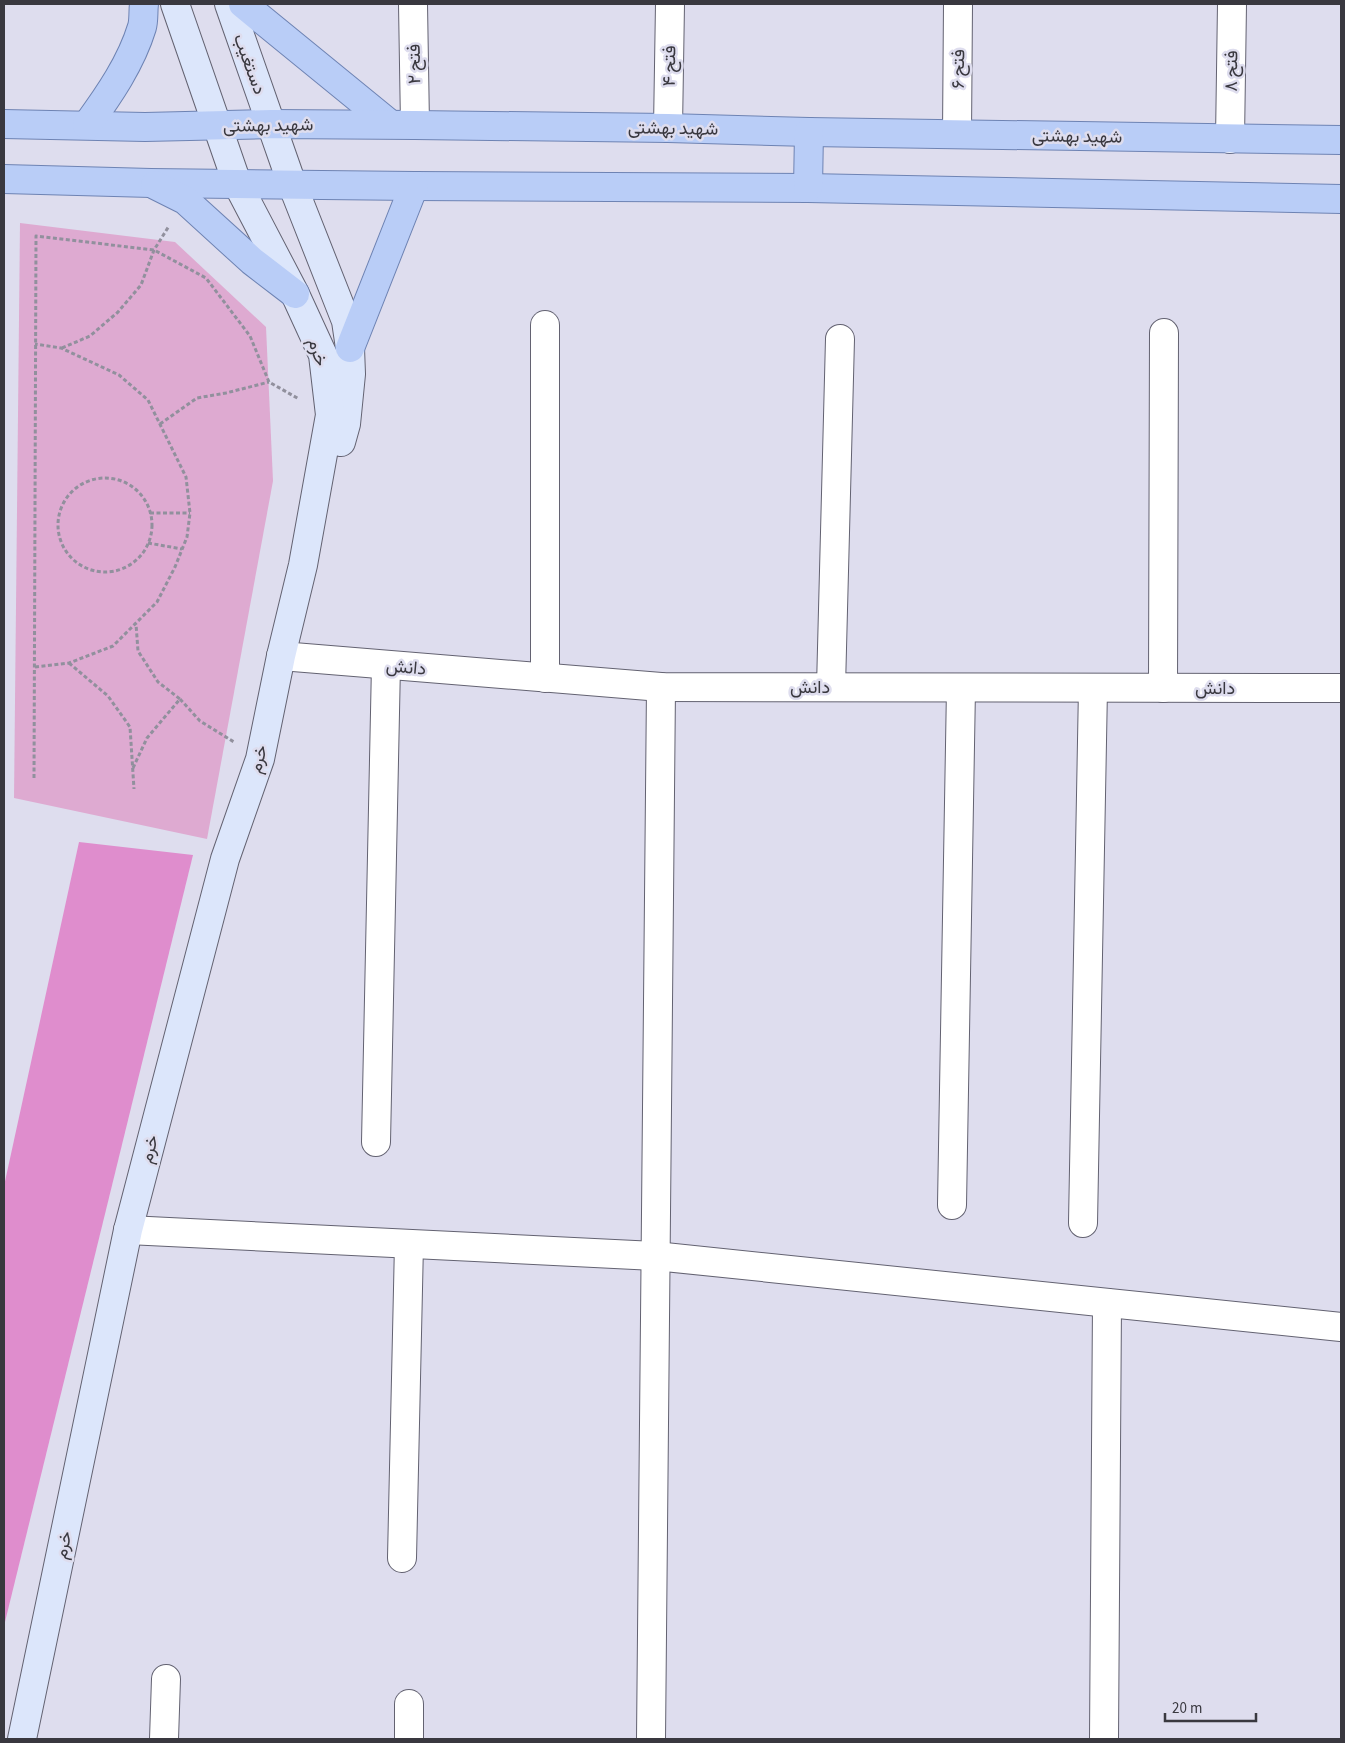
<svg xmlns="http://www.w3.org/2000/svg" width="1345" height="1743" font-family="'Source Sans 3',Vazirmatn,sans-serif">
  <style>
    .green { fill: #deaad1 }
    .forest { fill: #df8dcd }
    .lines { fill: none; stroke-linecap: round; stroke-linejoin: round }
    .street-casing { stroke: #636271; stroke-width: 30 }
    .secondary-casing { stroke: #636271; stroke-width: 30 }
    .primary-casing { stroke: #6e83b3; stroke-width: 30 }
    .path { stroke: #91909d; stroke-width: 3; stroke-dasharray: 4 2.5; stroke-linecap: butt }
    .street { stroke: #fff; stroke-width: 28 }
    .secondary { stroke: #dce6fb; stroke-width: 28 }
    .primary { stroke: #b9cdf7; stroke-width: 28 }
    .labels { text-anchor: middle; stroke-width: 5; stroke-linejoin: round; paint-order: stroke }
    .street-label { font-size: 18px; fill: #39383f; stroke: #deddee }
  </style>
  <rect width="100%" height="100%" fill="#deddee"/>
  <!-- green -->
  <path class="green" d="M 20,223 L 175,242 L 266,327 L 273,481 L 207,839 L 14,798 Z"/>
  <!-- forest -->
  <path class="forest" d="M 79,842 L 193,855 L 4,1626 L 4,1186 Z"/>
  <g class="lines">
    <defs>
      <g id="street">
        <path d="M 413,4 L 415,125"/>
        <path d="M 668,128 L 670,4"/>
        <path d="M 957,134 L 958,4"/>
        <path d="M 1230,139 L 1232,4"/>
        <path d="M 545,325 L 545,678"/>
        <path d="M 281,656 L 661,687 L 1341,688"/>
        <path d="M 831,687 L 840,339"/>
        <path d="M 1163,688 L 1164,333"/>
        <path d="M 376,1142 L 386,665"/>
        <path d="M 952,1205 L 961,688"/>
        <path d="M 1083,1223 L 1093,688"/>
        <path d="M 128,1230 L 655,1256 L 1341,1327"/>
        <path d="M 402,1558 L 409,1244"/>
        <path d="M 164,1739 L 166,1679"/>
        <path d="M 409,1739 L 409,1704"/>
        <path d="M 651,1739 L 661,687"/>
        <path d="M 1104,1739 L 1107,1303"/>
      </g>
      <g id="secondary">
        <path d="M 229,4 L 292,184 L 346,321 L 350,348 L 351,374 L 346,424 L 341,442"/>
        <path d="M 22,1739 L 128,1230 L 225,859 L 260,759 L 281,656 L 303,565 L 330,415 L 323,355 L 295,294 L 237,183 L 175,4"/>
      </g>
      <g id="primary">
        <path d="M 243,4 L 390,124"/>
        <path d="M 4,124 L 145,127 L 272,124 L 415,125 L 668,128 L 809,132 L 1341,140"/>
        <path d="M 87,125 C 109,95 131,63 142,27 C 144,20 143,11 144,4"/>
        <path d="M 4,179 L 151,183 L 414,186 L 808,188 L 1341,199"/>
        <path d="M 155,185 L 185,200 L 252,261 L 295,294"/>
        <path d="M 808,188 L 809,132"/>
        <path d="M 350,348 L 414,186"/>
      </g>
    </defs>
    <!-- street casing -->
    <use href="#street" class="street-casing"/>
    <!-- secondary casing -->
    <use href="#secondary" class="secondary-casing"/>
    <!-- primary casing -->
    <use href="#primary" class="primary-casing"/>
    <!-- path -->
    <g class="path">
      <path d="M 62,348 L 90,336 L 118,312 L 141,285 L 154,250 L 169,226"/>
      <path d="M 160,424 L 197,398 L 226,393 L 269,382"/>
      <circle cx="105" cy="525" r="47"/>
      <path d="M 150,513 L 190,513"/>
      <path d="M 148,543 L 182,549"/>
      <path d="M 69,663 L 108,696 L 130,727 L 134,789"/>
      <path d="M 35,667 L 69,663 L 113,646 L 157,602 L 175,567 L 187,537 L 190,513 L 186,477 L 148,400 L 119,375 L 61,348 L 35,344"/>
      <path d="M 180,699 L 200,721 L 234,742"/>
      <path d="M 133,768 L 147,738 L 180,699 L 158,682 L 138,651 L 136,624"/>
      <path d="M 34,778 L 36,236 L 154,250 L 206,278 L 250,336 L 269,382 L 299,399"/>
    </g>
    <!-- street -->
    <use href="#street" class="street"/>
    <!-- secondary -->
    <use href="#secondary" class="secondary"/>
    <!-- primary -->
    <use href="#primary" class="primary"/>
  </g>
  <g class="labels">
    <!-- street labels -->
    <g class="street-label">
      <text transform="translate(250 64) rotate(70)" y="6">دستغیب</text>
      <text transform="translate(414 64) rotate(-91)" y="6">فتح ۲</text>
      <text transform="translate(669 66) rotate(-89)" y="6">فتح ۴</text>
      <text transform="translate(958 69) rotate(-89)" y="6">فتح ۶</text>
      <text transform="translate(1231 71) rotate(-89)" y="6">فتح ۸</text>
      <text transform="translate(268 125) rotate(-1)" y="6">شهید بهشتی</text>
      <text transform="translate(673 128) rotate(1)" y="6">شهید بهشتی</text>
      <text transform="translate(1077 136) rotate(1)" y="6">شهید بهشتی</text>
      <text transform="translate(318 352) rotate(72)" y="6">خرم</text>
      <text transform="translate(406 667) rotate(5)" y="6">دانش</text>
      <text x="810" y="693">دانش</text>
      <text x="1215" y="694">دانش</text>
      <text transform="translate(258 759) rotate(-75)" y="6">خرم</text>
      <text transform="translate(149 1149) rotate(-75)" y="6">خرم</text>
      <text transform="translate(63 1545) rotate(-78)" y="6">خرم</text>
    </g>
  </g>
  <!-- border -->
  <rect width="1345" height="1743" fill="none" stroke="#39383f" stroke-width="10"/>
  <!-- scale -->
  <path d="M1165 1713v8h91v-8" fill="none" stroke="#39383f" stroke-width="2.5"/>
  <text x="1172" y="1713" font-size="15" fill="#39383f" stroke="#deddee" stroke-width="4" paint-order="stroke">20 m</text>
</svg>
